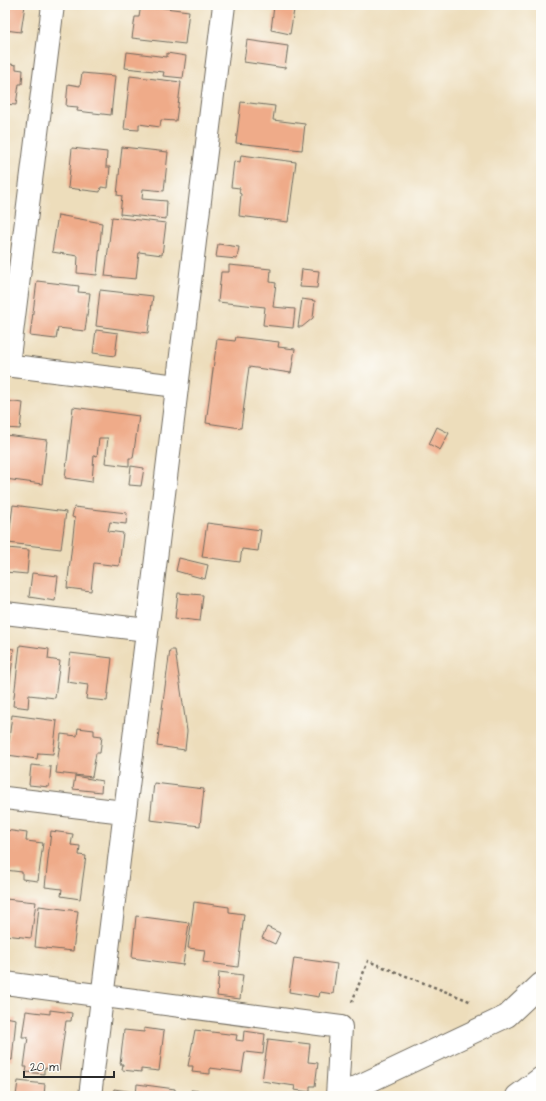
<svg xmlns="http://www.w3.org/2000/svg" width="546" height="1101" font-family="'Architects Daughter',sans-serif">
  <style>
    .building { fill: #efab89 }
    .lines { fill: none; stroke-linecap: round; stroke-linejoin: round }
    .minor-casing { stroke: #6f695d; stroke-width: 24 }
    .highway-casing { stroke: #6f695d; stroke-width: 24 }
    .path { stroke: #6f695d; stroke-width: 2.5; stroke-dasharray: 3 3; stroke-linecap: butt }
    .minor { stroke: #fff; stroke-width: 22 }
    .highway { stroke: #fff; stroke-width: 22 }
  </style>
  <rect width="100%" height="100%" fill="#fdfcf7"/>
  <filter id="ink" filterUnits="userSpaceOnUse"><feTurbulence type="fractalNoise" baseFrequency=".025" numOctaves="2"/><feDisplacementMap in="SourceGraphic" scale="8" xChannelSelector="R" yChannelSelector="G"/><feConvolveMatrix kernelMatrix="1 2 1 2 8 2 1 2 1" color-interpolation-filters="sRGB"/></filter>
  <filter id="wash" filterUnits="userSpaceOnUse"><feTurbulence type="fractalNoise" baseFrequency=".012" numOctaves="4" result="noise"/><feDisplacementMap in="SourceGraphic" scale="16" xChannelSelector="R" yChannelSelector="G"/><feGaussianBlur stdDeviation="0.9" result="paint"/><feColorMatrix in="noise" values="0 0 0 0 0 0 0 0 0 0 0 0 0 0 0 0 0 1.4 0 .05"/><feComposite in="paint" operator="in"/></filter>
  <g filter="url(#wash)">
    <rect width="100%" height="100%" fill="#edddbb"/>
    <g id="blocks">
      <!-- building -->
      <g class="building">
        <path d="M 5,5 L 25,5 L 21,32 L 5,30 Z"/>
        <path d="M 141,5 L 189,11 L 185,44 L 132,38 L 135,17 L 139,17 Z"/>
        <path d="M 275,5 L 285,5 L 285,8 Z"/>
        <path d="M 274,6 L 294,10 L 290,34 L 271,30 Z"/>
        <path d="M 247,40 L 288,46 L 285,68 L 244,62 Z"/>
        <path d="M 127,52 L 167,57 L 167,53 L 186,56 L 183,78 L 163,76 L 164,72 L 125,68 Z"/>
        <path d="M 5,63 L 16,65 L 16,69 L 23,70 L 22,84 L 19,84 L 16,105 L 5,104 Z"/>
        <path d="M 82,73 L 115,76 L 111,115 L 77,111 L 78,107 L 66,106 L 68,84 L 80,86 Z"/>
        <path d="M 130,76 L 181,82 L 176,121 L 161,120 L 160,127 L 139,124 L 139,130 L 124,129 Z"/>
        <path d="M 241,102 L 275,106 L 273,120 L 305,124 L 302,150 L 236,143 Z"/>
        <path d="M 122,147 L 168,152 L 164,191 L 143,189 L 142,199 L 167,201 L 166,219 L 120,214 L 122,196 L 117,195 Z"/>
        <path d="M 72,148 L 107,152 L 106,167 L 110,167 L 108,188 L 101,187 L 100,192 L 68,188 Z"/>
        <path d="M 241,155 L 296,162 L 288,222 L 239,216 L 241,194 L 239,193 L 240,188 L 231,187 L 234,161 L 240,162 Z"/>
        <path d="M 58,215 L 102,223 L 97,275 L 77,273 L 78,256 L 52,252 Z"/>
        <path d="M 112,217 L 166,223 L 162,255 L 139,252 L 136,279 L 105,276 Z"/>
        <path d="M 218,244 L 239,247 L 237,259 L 216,257 Z"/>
        <path d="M 229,265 L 271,269 L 270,282 L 276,283 L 273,307 L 295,309 L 293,328 L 263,325 L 265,307 L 218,302 L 221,272 L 229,272 Z"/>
        <path d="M 302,269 L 319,271 L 317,288 L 300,287 Z"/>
        <path d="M 37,281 L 79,286 L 78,292 L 90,293 L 85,331 L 58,328 L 56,339 L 30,336 Z"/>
        <path d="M 100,290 L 153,296 L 148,333 L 96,326 Z"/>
        <path d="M 302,299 L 315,301 L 313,318 L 302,327 L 298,327 Z"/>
        <path d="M 96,330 L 118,333 L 115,356 L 93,353 Z"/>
        <path d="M 236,337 L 279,342 L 278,347 L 295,349 L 291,373 L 249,367 L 241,428 L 206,423 L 217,339 L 235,341 Z"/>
        <path d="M 5,401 L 23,403 L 20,429 L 5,428 Z"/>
        <path d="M 73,407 L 139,416 L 133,458 L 129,458 L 129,466 L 105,463 L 108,438 L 99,438 L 97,456 L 94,455 L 92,482 L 65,478 Z"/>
        <path d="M 437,427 L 449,433 L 440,450 L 429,444 Z"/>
        <path d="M 5,435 L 47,440 L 42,484 L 5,479 Z"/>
        <path d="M 131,466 L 144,468 L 141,486 L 129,485 Z"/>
        <path d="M 13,505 L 66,512 L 61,549 L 8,543 Z"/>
        <path d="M 74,507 L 127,513 L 126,524 L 110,522 L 108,531 L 123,533 L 119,566 L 94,563 L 91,591 L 67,588 L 75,518 L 72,517 Z"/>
        <path d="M 207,523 L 261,530 L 258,551 L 242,549 L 240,562 L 202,557 Z"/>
        <path d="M 7,548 L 29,550 L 27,574 L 5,572 Z"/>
        <path d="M 179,558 L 208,565 L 205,579 L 176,571 Z"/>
        <path d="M 32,573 L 58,576 L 55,601 L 29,597 Z"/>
        <path d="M 178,593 L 203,595 L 200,621 L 175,618 Z"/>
        <path d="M 20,645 L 49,649 L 48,659 L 60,661 L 55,698 L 29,695 L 28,708 L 13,706 Z"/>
        <path d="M 5,648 L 14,649 L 9,689 L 5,689 Z"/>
        <path d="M 170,650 L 175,650 L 187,731 L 185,750 L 157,746 Z"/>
        <path d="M 70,653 L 112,658 L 107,701 L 86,699 L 88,685 L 67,682 Z"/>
        <path d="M 12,715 L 57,721 L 53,754 L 38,753 L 37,759 L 7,755 Z"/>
        <path d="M 78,728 L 94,730 L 94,735 L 102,736 L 100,753 L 96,753 L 92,777 L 56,773 L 61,734 L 77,736 Z"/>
        <path d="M 31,765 L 51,767 L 49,787 L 29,785 Z"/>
        <path d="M 75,776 L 102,781 L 101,792 L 73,789 Z"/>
        <path d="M 154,783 L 204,789 L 200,826 L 150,820 Z"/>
        <path d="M 5,830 L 27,833 L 26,841 L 43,843 L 38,881 L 22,879 L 22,872 L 5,870 Z"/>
        <path d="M 51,831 L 73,834 L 71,845 L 80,846 L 79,855 L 86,856 L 80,899 L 61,896 L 62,889 L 45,887 Z"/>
        <path d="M 5,899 L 36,902 L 31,938 L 5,935 Z"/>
        <path d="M 194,902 L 229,907 L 229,912 L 244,914 L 238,967 L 203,962 L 205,950 L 188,948 Z"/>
        <path d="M 39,906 L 78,911 L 73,951 L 35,947 Z"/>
        <path d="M 136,916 L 189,923 L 183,965 L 132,958 Z"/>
        <path d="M 267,927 L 280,933 L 275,944 L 262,938 Z"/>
        <path d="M 294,958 L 337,964 L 333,994 L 320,992 L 319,997 L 289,992 Z"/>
        <path d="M 219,972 L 243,975 L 240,999 L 217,996 Z"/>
        <path d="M 50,1010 L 72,1013 L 71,1021 L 66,1021 L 59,1070 L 44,1068 L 44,1074 L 26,1072 L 27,1067 L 24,1067 L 28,1037 L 22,1037 L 26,1011 L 50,1014 Z"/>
        <path d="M 5,1017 L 16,1019 L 12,1060 L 5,1059 Z"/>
        <path d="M 144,1028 L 164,1031 L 159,1071 L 141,1069 L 141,1072 L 122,1070 L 123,1064 L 120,1064 L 124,1030 L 144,1032 Z"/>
        <path d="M 195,1030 L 237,1035 L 236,1040 L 243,1041 L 244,1031 L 265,1034 L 263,1054 L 245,1052 L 242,1072 L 210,1068 L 210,1074 L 192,1072 L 193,1066 L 188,1066 Z"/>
        <path d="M 268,1039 L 310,1044 L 308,1062 L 318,1063 L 315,1086 L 310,1086 L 310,1092 L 294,1090 L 295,1086 L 262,1081 Z"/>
        <path d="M 18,1081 L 45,1084 L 44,1096 L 16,1096 Z"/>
        <path d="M 137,1084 L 175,1089 L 175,1096 L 136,1096 Z"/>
        <path d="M 5,1085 L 8,1086 L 7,1096 L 5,1096 Z"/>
        <path d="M 114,1089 L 133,1092 L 133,1096 L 113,1096 Z"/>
        <path d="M 191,1090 L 234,1095 L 234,1096 L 190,1096 Z"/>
      </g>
    </g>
  </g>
  <g filter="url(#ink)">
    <use href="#blocks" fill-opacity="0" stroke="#6f695d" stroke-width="1"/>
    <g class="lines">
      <defs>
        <g id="minor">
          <path d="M 5,365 L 177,386"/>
          <path d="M 8,365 L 53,5"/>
          <path d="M 5,613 L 147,630"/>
          <path d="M 5,798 L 124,812"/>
          <path d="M 5,983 L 341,1027 L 337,1096"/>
          <path d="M 90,1096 L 224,5"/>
          <path d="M 338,1096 L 507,1016 L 541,984"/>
        </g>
        <path id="highway" d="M 517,1096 L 541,1078"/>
      </defs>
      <!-- minor casing -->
      <use href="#minor" class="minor-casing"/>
      <!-- highway casing -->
      <use href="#highway" class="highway-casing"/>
      <!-- path -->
      <path class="path" d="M 352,1002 L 368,961 L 472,1002"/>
      <!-- minor -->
      <use href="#minor" class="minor"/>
      <!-- highway -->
      <use href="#highway" class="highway"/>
    </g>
  </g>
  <!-- margin -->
  <rect width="546" height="1101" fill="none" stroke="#fdfcf7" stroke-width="20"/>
  <!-- scale -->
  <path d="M24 1071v6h90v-6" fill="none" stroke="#2b2b2b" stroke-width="2"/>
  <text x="30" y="1071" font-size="12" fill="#2b2b2b" stroke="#fdfcf7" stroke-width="3" paint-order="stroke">20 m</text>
</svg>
